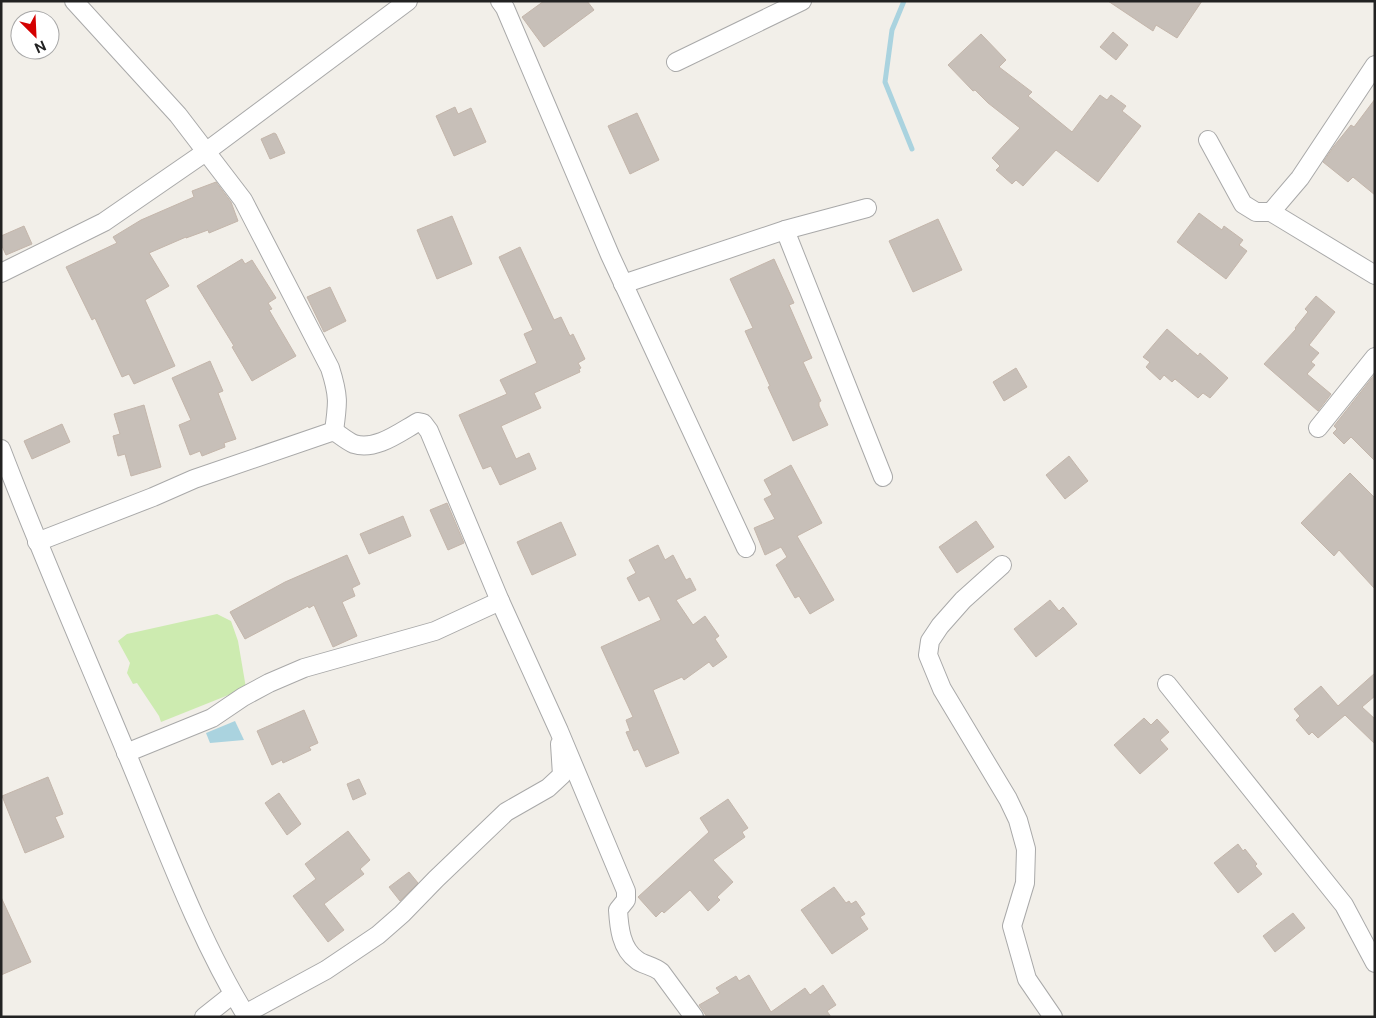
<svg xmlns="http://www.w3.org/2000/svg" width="1376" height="1018" font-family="'Public Sans',sans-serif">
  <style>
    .grass { fill: #cdebb0 }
    .water { fill: #aad3df }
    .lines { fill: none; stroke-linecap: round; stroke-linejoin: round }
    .stream { stroke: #aad3df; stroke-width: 5 }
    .building { fill: #c7bfb8; stroke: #c4b6ab }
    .street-casing { stroke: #a9a9a9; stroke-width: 20 }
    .street { stroke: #fff; stroke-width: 18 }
  </style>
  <rect width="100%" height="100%" fill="#f2efe9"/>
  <!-- grass -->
  <path class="grass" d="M 217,614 L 231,621 L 238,641 L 246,688 L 161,722 L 159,716 L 137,683 L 133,684 L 127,673 L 130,663 L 118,641 L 127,634 Z"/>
  <!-- water -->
  <path class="water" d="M 235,721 L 244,740 L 210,743 L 206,733 Z"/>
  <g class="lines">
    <!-- stream -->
    <path class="stream" d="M 904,1 L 892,30 L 885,82 L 912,149"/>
  </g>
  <!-- building -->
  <g class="building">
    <path d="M 544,1 L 587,1 L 594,10 L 544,47 L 522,17 Z"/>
    <path d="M 1108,1 L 1202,1 L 1177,38 L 1156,25 L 1153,31 Z"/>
    <path d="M 1113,32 L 1128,45 L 1116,60 L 1100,47 Z"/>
    <path d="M 981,34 L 1006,60 L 999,67 L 1032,92 L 1028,96 L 1072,132 L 1100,95 L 1107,100 L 1111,95 L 1126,106 L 1122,111 L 1141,126 L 1098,182 L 1056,150 L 1023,186 L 1016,180 L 1012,184 L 996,170 L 1000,166 L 992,158 L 1020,128 L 988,103 L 975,90 L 973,91 L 948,65 Z"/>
    <path d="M 1375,99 L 1375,195 L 1353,177 L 1348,182 L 1323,162 L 1334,146 L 1351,125 L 1354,127 Z"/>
    <path d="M 455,107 L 458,114 L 471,108 L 486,142 L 454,156 L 436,116 Z"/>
    <path d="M 637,113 L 659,160 L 630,174 L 608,126 Z"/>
    <path d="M 274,133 L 276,134 L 285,153 L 270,159 L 261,139 Z"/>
    <path d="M 216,182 L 231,202 L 238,221 L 209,233 L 208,230 L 186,238 L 186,237 L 149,253 L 169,286 L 145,300 L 175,366 L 134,384 L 129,374 L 122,377 L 95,318 L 92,320 L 66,267 L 117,243 L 113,237 L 141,220 L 194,197 L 192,191 Z"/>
    <path d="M 1199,213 L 1222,230 L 1224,226 L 1243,240 L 1239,245 L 1247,251 L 1226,279 L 1177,242 Z"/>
    <path d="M 452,216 L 472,264 L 437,279 L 417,230 Z"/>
    <path d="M 938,219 L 962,270 L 913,292 L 889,241 Z"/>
    <path d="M 24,226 L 32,244 L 6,255 L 1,244 L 1,236 Z"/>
    <path d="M 520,247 L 554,320 L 561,317 L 570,336 L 573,334 L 585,359 L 578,363 L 581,368 L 579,369 L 580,372 L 534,393 L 541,408 L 501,426 L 516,459 L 529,453 L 536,469 L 500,485 L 491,466 L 483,469 L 459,415 L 507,394 L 500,380 L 537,363 L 524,334 L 533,330 L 499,257 Z"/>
    <path d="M 242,259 L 245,264 L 252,260 L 276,298 L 268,303 L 272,309 L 269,310 L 296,356 L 252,381 L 232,347 L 234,346 L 197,286 Z"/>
    <path d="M 774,259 L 794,303 L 789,305 L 812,358 L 803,362 L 821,401 L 819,402 L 819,406 L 828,425 L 793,441 L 768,387 L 770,386 L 745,331 L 753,328 L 730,279 Z"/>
    <path d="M 330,287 L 346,321 L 324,332 L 307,297 Z"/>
    <path d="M 1316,296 L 1335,312 L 1309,345 L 1319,353 L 1311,362 L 1315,365 L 1307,374 L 1331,394 L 1318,411 L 1264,364 L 1296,329 L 1295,328 L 1308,312 L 1305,309 Z"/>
    <path d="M 1167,329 L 1198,356 L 1200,353 L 1228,378 L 1210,398 L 1203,393 L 1198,398 L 1175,379 L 1172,382 L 1164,375 L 1160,380 L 1146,367 L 1150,362 L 1143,357 Z"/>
    <path d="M 210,361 L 223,391 L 218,393 L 236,439 L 224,443 L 225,447 L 202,456 L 200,451 L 190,455 L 179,425 L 191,420 L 172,378 Z"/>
    <path d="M 1016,368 L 1027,387 L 1004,401 L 993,382 Z"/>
    <path d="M 1375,374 L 1375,461 L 1351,437 L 1344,444 L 1333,433 L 1337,429 L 1334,426 Z"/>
    <path d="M 144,405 L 161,467 L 131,476 L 125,454 L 118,456 L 113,436 L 120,434 L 114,414 Z"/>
    <path d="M 62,424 L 70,442 L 32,459 L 24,441 Z"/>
    <path d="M 1069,456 L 1088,481 L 1065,499 L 1046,475 Z"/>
    <path d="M 791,465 L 822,523 L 797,536 L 834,600 L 810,614 L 799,596 L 795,598 L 776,565 L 787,557 L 781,547 L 765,555 L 754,528 L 775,519 L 764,499 L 772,495 L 764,480 Z"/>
    <path d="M 1350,473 L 1375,498 L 1375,589 L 1339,550 L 1334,556 L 1301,523 Z"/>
    <path d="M 447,503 L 464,543 L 448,550 L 430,510 Z"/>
    <path d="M 403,516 L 411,536 L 369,554 L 360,534 Z"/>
    <path d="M 976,521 L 994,547 L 957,573 L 939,547 Z"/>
    <path d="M 561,522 L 576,555 L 532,575 L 517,542 Z"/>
    <path d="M 658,545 L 665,560 L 673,555 L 686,580 L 690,578 L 696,590 L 676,600 L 693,625 L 705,616 L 719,636 L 715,639 L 727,657 L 713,667 L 709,662 L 684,680 L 682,677 L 653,690 L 679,753 L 646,767 L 638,749 L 634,751 L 626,732 L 630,731 L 626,720 L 633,717 L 601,647 L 661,620 L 649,596 L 639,601 L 627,578 L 636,573 L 629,560 Z"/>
    <path d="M 347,555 L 360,584 L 352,588 L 355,596 L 342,602 L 357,636 L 333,647 L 314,605 L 309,608 L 308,606 L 245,639 L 230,612 L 285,582 Z"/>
    <path d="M 1050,600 L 1059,611 L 1063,607 L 1077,624 L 1036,657 L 1014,629 Z"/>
    <path d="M 1375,673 L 1375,696 L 1362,707 L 1375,719 L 1375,744 L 1345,715 L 1318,738 L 1312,732 L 1309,735 L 1296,720 L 1300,716 L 1294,709 L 1321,686 L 1338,706 Z"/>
    <path d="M 304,710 L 318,743 L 309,747 L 311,750 L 283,763 L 282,760 L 272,765 L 257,731 Z"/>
    <path d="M 1144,718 L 1151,725 L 1157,719 L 1169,732 L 1160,740 L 1168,749 L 1140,774 L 1114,745 Z"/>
    <path d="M 48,777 L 63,814 L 55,817 L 64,837 L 25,853 L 2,796 Z"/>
    <path d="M 359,779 L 366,794 L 353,800 L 347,784 Z"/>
    <path d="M 279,793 L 301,824 L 287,835 L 265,803 Z"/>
    <path d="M 728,799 L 748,828 L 742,832 L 745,837 L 713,860 L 733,882 L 717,897 L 720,900 L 708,911 L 690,890 L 664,913 L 662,911 L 656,917 L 638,897 L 709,832 L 700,818 Z"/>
    <path d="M 348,831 L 370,860 L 360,869 L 364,874 L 324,904 L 344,930 L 328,942 L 293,896 L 316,879 L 305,864 Z"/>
    <path d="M 1238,844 L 1243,851 L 1245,849 L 1257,864 L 1255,866 L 1262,874 L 1238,893 L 1214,863 Z"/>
    <path d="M 409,872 L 418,883 L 400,901 L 389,887 Z"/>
    <path d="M 834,887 L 846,903 L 849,901 L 851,904 L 856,901 L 865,914 L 860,917 L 868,929 L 832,954 L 801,910 Z"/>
    <path d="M 1,897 L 31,962 L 1,975 Z"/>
    <path d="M 1293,913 L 1305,928 L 1275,952 L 1263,936 Z"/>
    <path d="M 749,975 L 771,1012 L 805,988 L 810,995 L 823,985 L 836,1005 L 827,1011 L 831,1017 L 707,1017 L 699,1005 L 720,993 L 716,988 L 736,976 L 739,981 Z"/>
  </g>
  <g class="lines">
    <defs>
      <g id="street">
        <path d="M 74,1 L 178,115 L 243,200 L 330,368 C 339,396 338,403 334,431"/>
        <path d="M 500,1 L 505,8 L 610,255 L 746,548"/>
        <path d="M 676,62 L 802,1"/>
        <path d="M 1208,140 L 1243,204 L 1256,212 L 1271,212 L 1375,275"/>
        <path d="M 1271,212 L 1300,178 L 1375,65"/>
        <path d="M 785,230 L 883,477"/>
        <path d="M 1,273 L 104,222 L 207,151 L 408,1"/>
        <path d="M 623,284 L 785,230 L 867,208"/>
        <path d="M 1318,428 L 1375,357"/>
        <path d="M 1,449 C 40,551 84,651 126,752 C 163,840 197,936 247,1017"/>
        <path d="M 37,542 L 153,497 L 194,479 L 334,431 C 340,435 347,441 354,444 C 376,451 400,432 418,422 L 423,423 L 429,431 L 500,601 L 559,731 L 626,891 L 626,900 L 618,910 C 619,927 621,949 637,960 C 643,965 652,965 661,972 L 694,1017"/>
        <path d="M 1002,565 L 963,600 L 940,626 L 930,641 L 928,655 L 942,689 L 1008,799 L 1018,820 L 1026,849 L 1025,883 L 1012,926 L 1027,979 L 1053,1017"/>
        <path d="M 1167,684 L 1344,905 L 1375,963"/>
        <path d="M 126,753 L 212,718 L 243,697 L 269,683 L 304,668 L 435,631 L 500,601"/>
        <path d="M 245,1014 L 326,970 L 378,935 L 402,914 L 436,879 L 506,812 L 548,788 L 562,775 L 560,744"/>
        <path d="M 204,1017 L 233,994"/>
      </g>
    </defs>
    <!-- street casing -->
    <use href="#street" class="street-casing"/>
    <!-- street -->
    <use href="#street" class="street"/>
  </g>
  <!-- border -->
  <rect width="1376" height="1018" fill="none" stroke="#222222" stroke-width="5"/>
  <!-- north arrow -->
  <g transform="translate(35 35) rotate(156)"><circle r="24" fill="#ffffff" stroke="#a7a7a7"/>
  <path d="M0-4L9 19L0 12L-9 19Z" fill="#d40000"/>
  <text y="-8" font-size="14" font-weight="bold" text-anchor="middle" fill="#222222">N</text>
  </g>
</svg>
